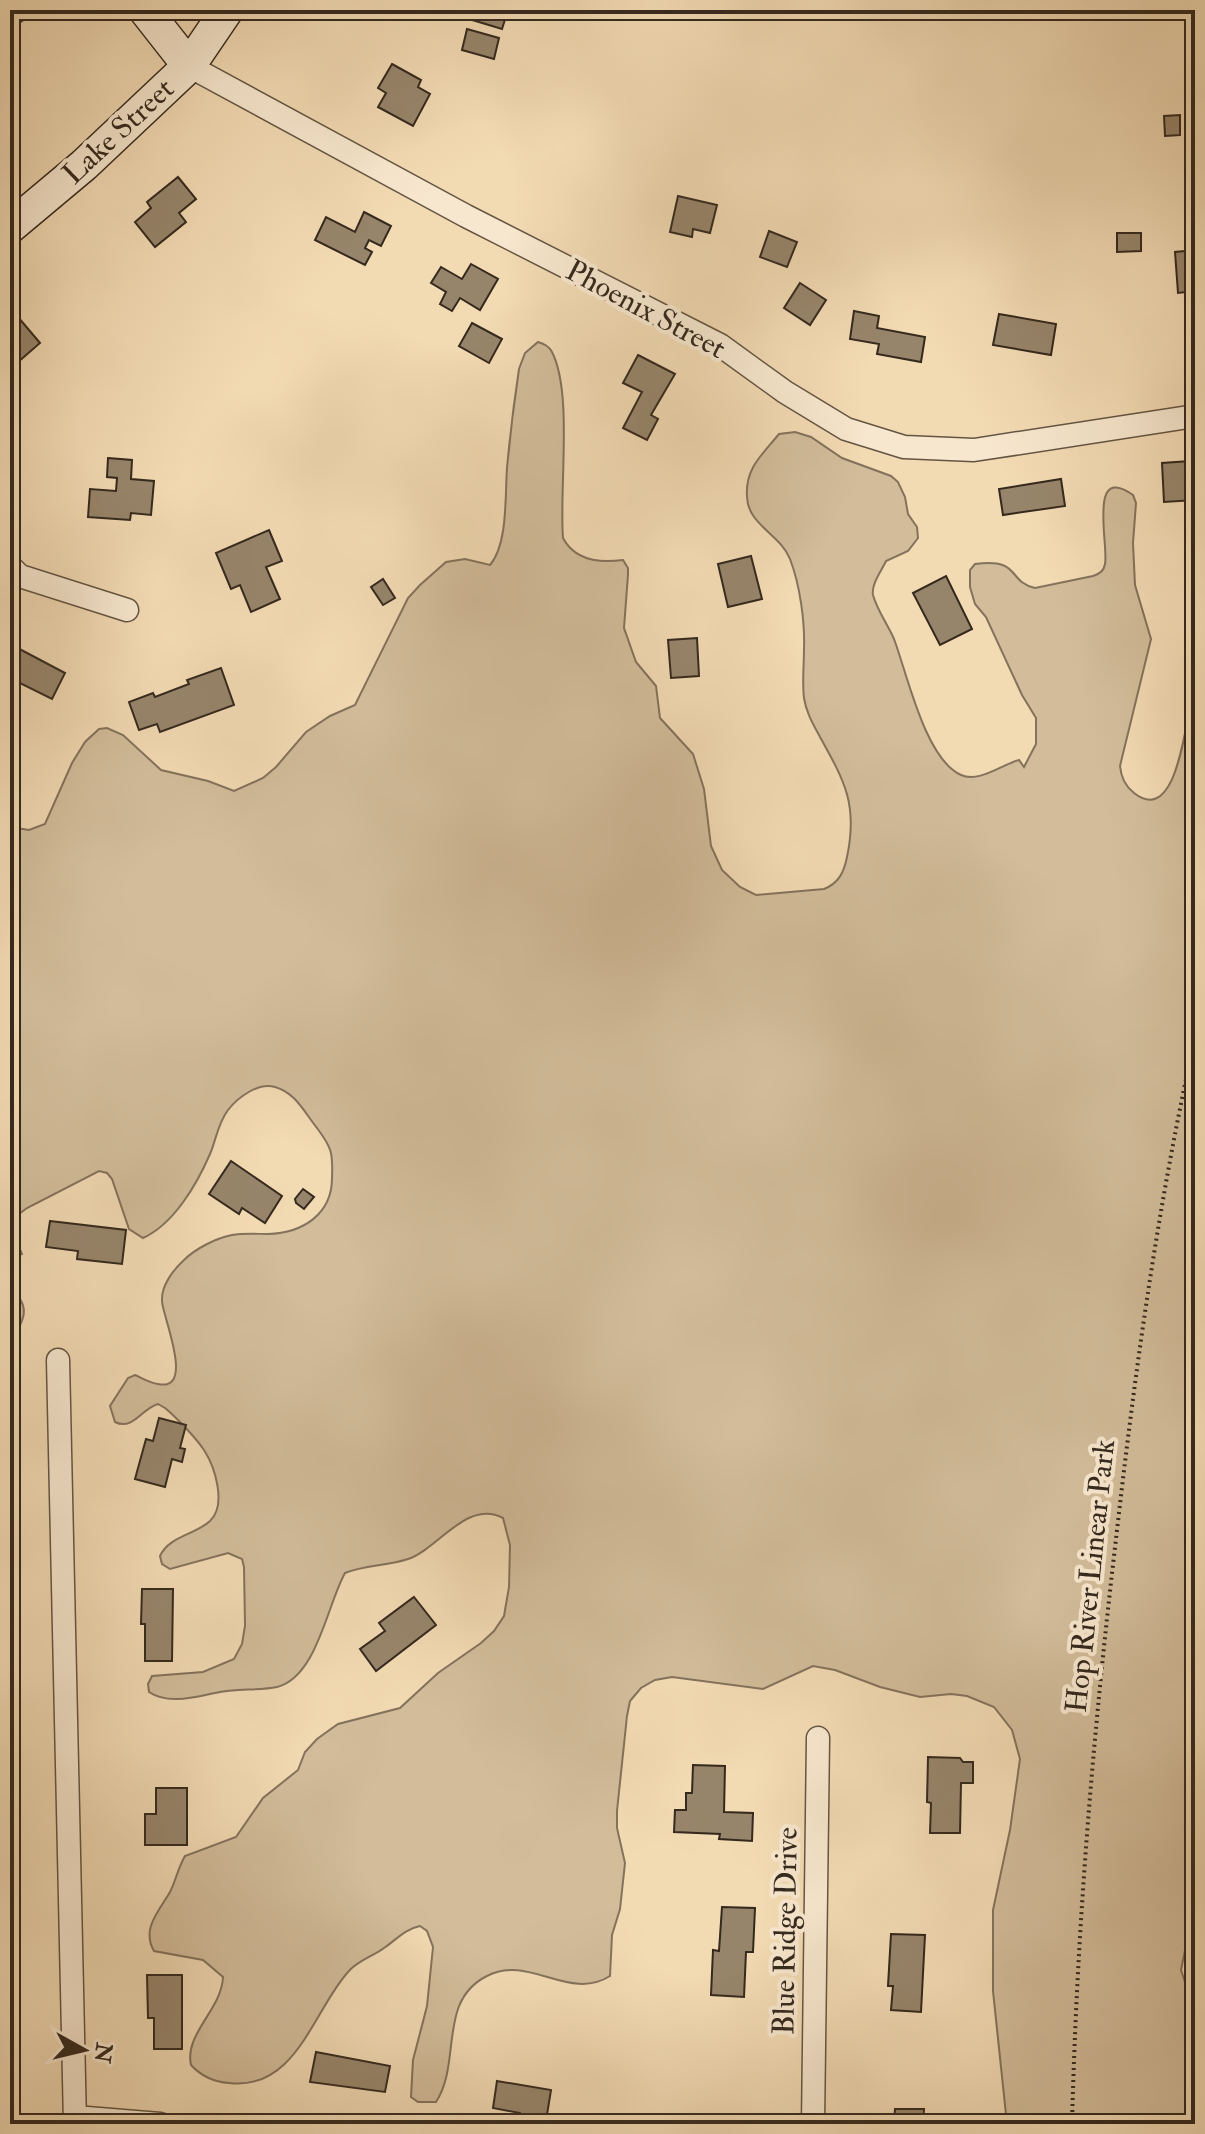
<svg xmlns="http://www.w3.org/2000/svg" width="1205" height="2134" font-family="'IM FELL Double Pica',serif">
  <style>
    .green { fill: #d2bc9a; stroke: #84725c; stroke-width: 2 }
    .building { fill: #97856b; stroke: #35291e; stroke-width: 2 }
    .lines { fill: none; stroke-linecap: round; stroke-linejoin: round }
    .street-casing { stroke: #645543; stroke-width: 25 }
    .secondary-casing { stroke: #35291e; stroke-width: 35 }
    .path { stroke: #35291e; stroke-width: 4; stroke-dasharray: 2 4; stroke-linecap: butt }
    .street { stroke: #f7e7ce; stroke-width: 22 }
    .secondary { stroke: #f7e7ce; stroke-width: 32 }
    .labels { text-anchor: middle; stroke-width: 8; stroke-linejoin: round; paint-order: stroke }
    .street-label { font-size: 30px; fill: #35291e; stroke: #f7e7ce }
  </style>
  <rect width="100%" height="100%" fill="#f2dab3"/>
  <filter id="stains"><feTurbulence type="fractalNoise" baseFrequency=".0025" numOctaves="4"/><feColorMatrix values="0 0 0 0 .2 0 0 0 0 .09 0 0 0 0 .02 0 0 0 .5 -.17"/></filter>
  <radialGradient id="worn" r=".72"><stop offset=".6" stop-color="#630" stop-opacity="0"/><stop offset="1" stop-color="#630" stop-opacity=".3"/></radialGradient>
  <!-- green -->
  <g class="green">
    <path d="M 538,342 C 544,344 549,346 552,352 C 573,393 559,489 563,538 C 575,561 601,563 623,560 L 628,568 L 628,575 L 624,628 L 636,662 L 656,686 L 660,718 L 693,754 L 704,789 L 711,846 L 722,870 L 740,887 L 756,895 L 824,889 C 839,883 844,872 847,857 C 858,805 845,782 820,737 C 813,724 806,712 804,698 C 802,682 804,666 804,649 C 805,622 800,585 790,559 C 780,534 748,525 747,497 C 745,468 762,455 779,434 L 795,432 L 811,437 L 842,458 L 891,476 L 898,482 L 905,497 L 908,514 L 917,527 L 918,538 L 908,551 L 886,561 C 882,570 871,584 873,595 C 877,610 888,625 894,639 C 907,673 925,759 961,775 C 979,783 1001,765 1019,760 L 1024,767 L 1036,744 L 1036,718 L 1022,695 L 986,617 L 975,604 L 970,587 L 970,570 L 975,564 C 1022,558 1006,581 1035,588 L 1093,576 C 1100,574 1104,571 1105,564 C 1109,546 1087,462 1133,495 L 1136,503 L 1133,543 L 1135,585 L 1151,639 L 1120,766 C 1121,777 1125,786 1134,793 C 1180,829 1186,709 1195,686 L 1195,1901 L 1181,1970 L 1186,1985 L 1195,1988 L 1195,2124 L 1007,2124 L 993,1991 L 993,1910 L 1010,1830 L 1020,1759 L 1012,1730 L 994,1707 L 967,1696 L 951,1694 L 920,1697 L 880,1687 L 835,1670 L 813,1666 L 763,1689 L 672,1677 L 655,1680 L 641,1688 L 630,1701 L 627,1716 L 617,1811 L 617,1828 L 625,1863 L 620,1909 L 612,1935 L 610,1976 C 569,2002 529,1954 487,1976 C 437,2001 462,2062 436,2102 L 418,2102 L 411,2097 L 413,2060 L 427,2006 L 433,1947 L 427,1931 L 420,1926 C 405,1929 396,1940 384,1948 C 372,1957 358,1960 348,1972 C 313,2011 296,2091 229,2083 C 215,2082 201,2076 191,2065 C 184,2034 222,2009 223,1977 L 203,1960 L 154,1951 C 141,1929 159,1911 170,1892 C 176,1880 178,1868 185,1856 L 236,1837 L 263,1798 L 298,1770 L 305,1752 L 317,1739 L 338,1724 L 400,1708 L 438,1673 L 481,1643 L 494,1631 L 504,1616 L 509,1587 L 510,1545 L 503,1518 C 467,1499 438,1549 408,1559 C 387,1566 365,1565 345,1573 C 327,1605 317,1677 277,1687 C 257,1691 236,1688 215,1693 C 195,1697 168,1705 149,1692 L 148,1684 L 152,1676 L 203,1672 L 234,1659 L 242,1644 L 245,1626 L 244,1567 L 242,1559 L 228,1553 L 170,1569 L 162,1564 L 160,1556 C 169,1536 195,1535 210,1521 C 227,1505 215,1467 204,1450 C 196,1438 177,1418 165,1408 L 158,1404 C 141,1409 133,1431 115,1422 L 110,1406 L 128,1378 L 135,1375 C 142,1378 150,1383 158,1384 C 196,1392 162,1315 162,1301 C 161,1286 173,1270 184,1260 C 195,1249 216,1238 232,1235 C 244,1233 256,1234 268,1234 C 303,1233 332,1214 332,1178 C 333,1153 332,1148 317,1128 C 304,1112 296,1093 275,1087 C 259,1082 238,1097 228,1110 C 218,1123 216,1140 210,1154 C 197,1184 174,1224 143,1238 L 129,1229 L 112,1179 L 107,1173 L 99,1171 L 27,1208 L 15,1217 L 12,1232 L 22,1254 L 10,1259 L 10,827 L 29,830 L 45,824 L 72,763 L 85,742 L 99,729 L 107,728 L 123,735 L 161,770 L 208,781 L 234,791 L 263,778 L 276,767 L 306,732 L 330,716 L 355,705 L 408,598 L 420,585 L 446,562 L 465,559 L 490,565 C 508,544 505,496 507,468 C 510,435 514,402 519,369 L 525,353 Z"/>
    <path d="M 10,1294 L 17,1295 C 34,1315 15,1328 10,1349 Z"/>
  </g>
  <!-- building -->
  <g class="building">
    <path d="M 10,10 L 28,10 L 31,15 L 10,29 Z"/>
    <path d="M 439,10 L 508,10 L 502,29 Z"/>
    <path d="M 467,29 L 499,38 L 494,59 L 462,50 Z"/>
    <path d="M 392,64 L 421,80 L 418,87 L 430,94 L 413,126 L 378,107 L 386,93 L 378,88 Z"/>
    <rect x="1186" y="66" width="9" height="20"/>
    <path d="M 1180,115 L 1180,135 L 1165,136 L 1164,116 Z"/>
    <path d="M 178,177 L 196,199 L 179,213 L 186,222 L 155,247 L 135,222 L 151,208 L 147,202 Z"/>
    <path d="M 678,196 L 717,205 L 710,233 L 693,229 L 692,237 L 670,232 Z"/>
    <path d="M 364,212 L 391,226 L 381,246 L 369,240 L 365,248 L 372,252 L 365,265 L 315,240 L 326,217 L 355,232 Z"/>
    <path d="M 769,231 L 797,242 L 787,267 L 760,257 Z"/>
    <path d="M 1117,233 L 1141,233 L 1141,251 L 1117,252 Z"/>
    <path d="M 1195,250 L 1195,291 L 1178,293 L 1175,252 Z"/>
    <path d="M 471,264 L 498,279 L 480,310 L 460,298 L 452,311 L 440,304 L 446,292 L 431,283 L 441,267 L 462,279 Z"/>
    <path d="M 800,283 L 826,300 L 810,325 L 784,308 Z"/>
    <path d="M 854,311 L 879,316 L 877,328 L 925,337 L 921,362 L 877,354 L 879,344 L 850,339 Z"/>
    <path d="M 999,314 L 1056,324 L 1051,355 L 993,345 Z"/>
    <path d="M 18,317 L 40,343 L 10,369 L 10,324 Z"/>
    <path d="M 472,323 L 502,339 L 489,363 L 459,346 Z"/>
    <path d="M 638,355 L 675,374 L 651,415 L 658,419 L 647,440 L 623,428 L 642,392 L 623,383 Z"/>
    <path d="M 1195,457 L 1195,500 L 1164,502 L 1162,463 L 1190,461 L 1190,458 Z"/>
    <path d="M 108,458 L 132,460 L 131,479 L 154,481 L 151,515 L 131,513 L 130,520 L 88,517 L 90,489 L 116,491 L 117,478 L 107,477 Z"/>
    <path d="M 1061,479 L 1065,506 L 1003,515 L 999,489 Z"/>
    <path d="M 269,530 L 282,561 L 266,567 L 280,599 L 251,612 L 240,585 L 231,589 L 216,553 Z"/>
    <path d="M 1189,551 L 1195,551 L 1195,585 L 1190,585 Z"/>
    <path d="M 751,556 L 762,599 L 728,607 L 718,564 Z"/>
    <path d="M 946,576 L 972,629 L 940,645 L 913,593 Z"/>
    <path d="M 383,579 L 395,598 L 383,605 L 371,587 Z"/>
    <path d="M 697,638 L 699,676 L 671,678 L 668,640 Z"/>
    <path d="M 10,644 L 65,673 L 52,699 L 16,681 L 13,686 L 10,684 Z"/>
    <path d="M 221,668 L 234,705 L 160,732 L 157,724 L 139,730 L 129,702 L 153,693 L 155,697 L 189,684 L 187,680 Z"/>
    <path d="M 231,1161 L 282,1196 L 265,1223 L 242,1208 L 239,1214 L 209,1194 Z"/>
    <path d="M 303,1189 L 314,1197 L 304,1209 L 296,1203 L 295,1199 Z"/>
    <path d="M 50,1221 L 126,1230 L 122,1264 L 77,1259 L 78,1251 L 46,1247 Z"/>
    <path d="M 159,1418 L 186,1425 L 180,1448 L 185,1449 L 182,1462 L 172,1459 L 165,1487 L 135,1479 L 146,1439 L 153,1441 Z"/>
    <path d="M 142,1589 L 173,1589 L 172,1661 L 145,1661 L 145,1624 L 141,1624 Z"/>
    <path d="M 414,1597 L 436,1625 L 376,1671 L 360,1649 L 385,1631 L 379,1623 Z"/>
    <path d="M 928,1757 L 960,1758 L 963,1762 L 973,1762 L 973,1783 L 961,1783 L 960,1833 L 930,1833 L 931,1803 L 927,1802 Z"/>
    <path d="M 693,1765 L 725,1766 L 724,1812 L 753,1813 L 752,1841 L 719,1839 L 720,1834 L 674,1832 L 675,1810 L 686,1810 L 686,1793 L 692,1793 Z"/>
    <path d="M 156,1788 L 187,1788 L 187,1845 L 145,1845 L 145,1814 L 156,1814 Z"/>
    <path d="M 722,1907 L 755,1908 L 753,1952 L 746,1952 L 744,1997 L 711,1995 L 713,1950 L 719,1951 Z"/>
    <path d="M 891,1934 L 925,1935 L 921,2012 L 891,2010 L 893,1986 L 888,1986 Z"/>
    <path d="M 147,1975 L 182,1975 L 182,2049 L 154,2049 L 154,2018 L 148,2018 Z"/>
    <path d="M 316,2052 L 390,2066 L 385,2092 L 310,2082 Z"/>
    <path d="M 497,2081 L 551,2090 L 546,2121 L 520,2117 L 520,2113 L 493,2108 Z"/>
    <path d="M 895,2109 L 924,2109 L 923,2124 L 894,2124 Z"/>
  </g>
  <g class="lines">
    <defs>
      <g id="street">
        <path d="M 189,66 L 466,216 L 720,345 L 785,392 L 846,429 L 904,447 L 974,450 L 1195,416"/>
        <path d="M 10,566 L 20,576 L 127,610"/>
        <path d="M 58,1360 L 75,2124"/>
        <path d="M 75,2117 L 160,2124"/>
        <path d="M 813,2124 L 818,1738"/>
      </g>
      <g id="secondary">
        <path d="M 145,10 L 189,66"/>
        <path d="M 10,227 L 84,165 L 189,66 L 227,10"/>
      </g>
    </defs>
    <!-- street casing -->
    <use href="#street" class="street-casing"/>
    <!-- secondary casing -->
    <use href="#secondary" class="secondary-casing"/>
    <!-- path -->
    <path class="path" d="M 1072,2124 C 1077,1928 1093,1734 1116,1539 C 1135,1371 1158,1203 1195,1038"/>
    <!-- street -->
    <use href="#street" class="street"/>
    <!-- secondary -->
    <use href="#secondary" class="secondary"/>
  </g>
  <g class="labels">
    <!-- street labels -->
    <g class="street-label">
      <text transform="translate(118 131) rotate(-43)" y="10">Lake Street</text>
      <text transform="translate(646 309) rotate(28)" y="10">Phoenix Street</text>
      <text transform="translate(1090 1576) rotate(-84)" y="10">Hop River Linear Park</text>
      <text transform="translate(785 1931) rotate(-89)" y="10">Blue Ridge Drive</text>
    </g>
  </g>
  <!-- margin -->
  <rect width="1205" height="2134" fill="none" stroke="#f2dab3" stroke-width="40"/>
  <rect x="12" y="12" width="1181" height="2110" fill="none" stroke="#35291e" stroke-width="4"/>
  <rect x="20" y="20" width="1165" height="2094" fill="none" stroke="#35291e" stroke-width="2"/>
  <!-- north arrow -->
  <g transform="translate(84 2050) rotate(98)" stroke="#f7e7ce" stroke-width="6" paint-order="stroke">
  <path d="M0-6L14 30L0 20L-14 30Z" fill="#35291e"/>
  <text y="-12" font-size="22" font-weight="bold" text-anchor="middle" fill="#35291e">N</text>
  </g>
  <rect width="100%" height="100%" filter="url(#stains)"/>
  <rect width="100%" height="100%" fill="url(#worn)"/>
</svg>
